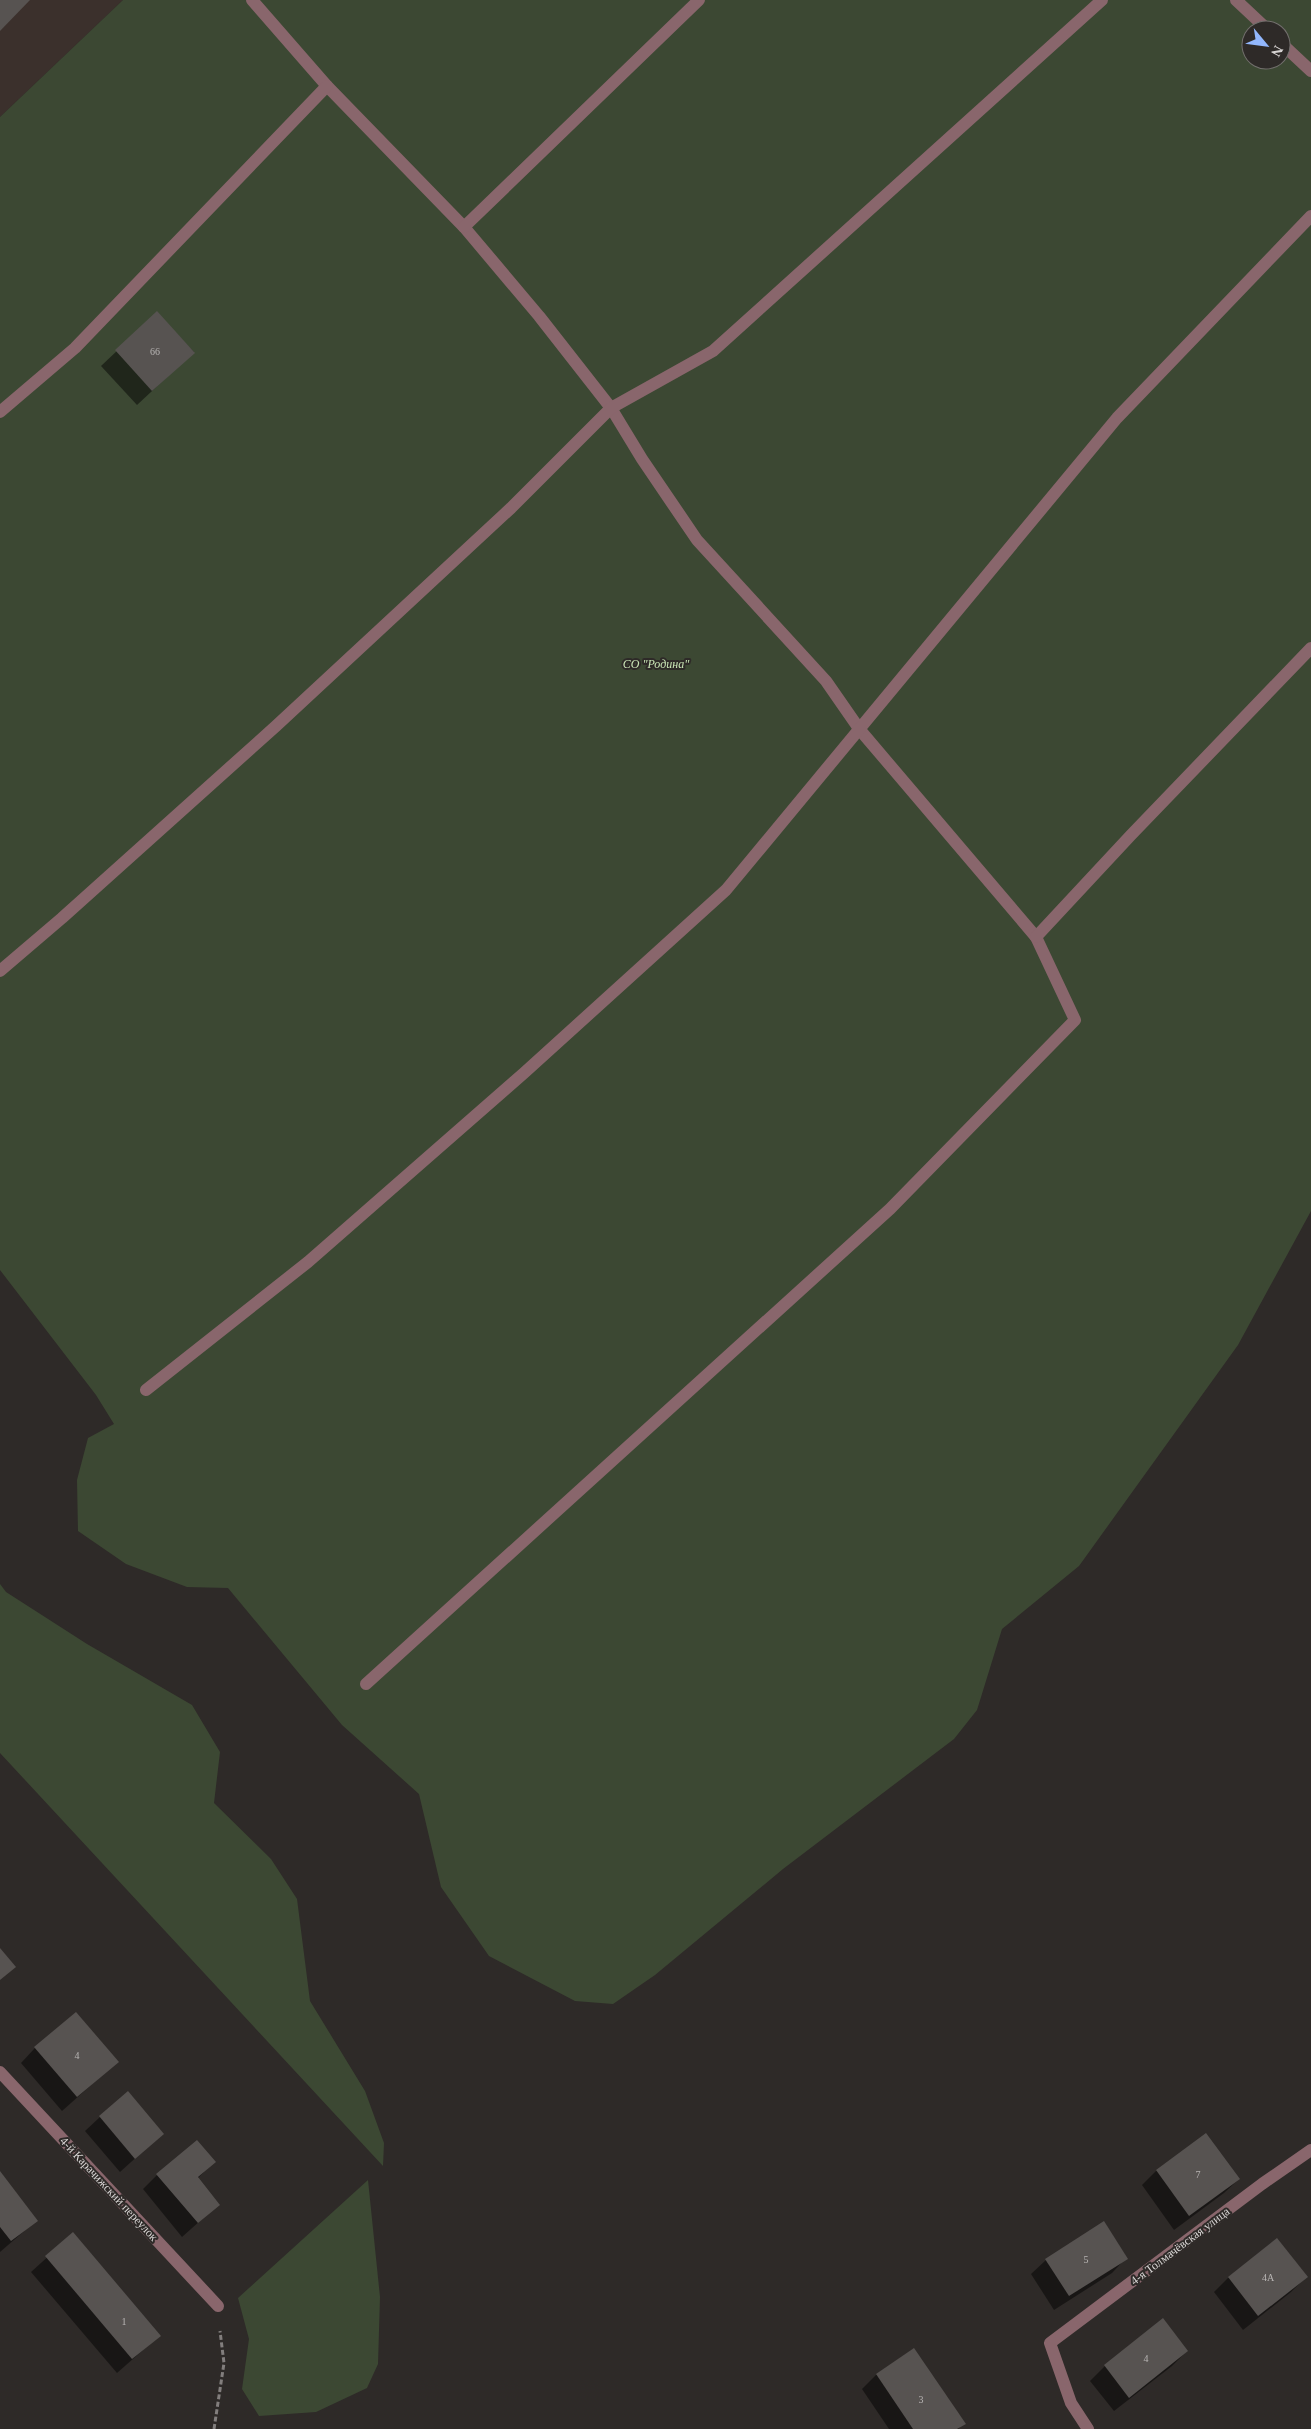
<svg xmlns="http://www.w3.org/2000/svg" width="1311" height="2429" font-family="'Times New Roman',serif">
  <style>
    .built { fill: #3b302c }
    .green { fill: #3c4833; fill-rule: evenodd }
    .shadow { fill: #0007 }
    .building { fill: #575351 }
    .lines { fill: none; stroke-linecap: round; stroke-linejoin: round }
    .path { stroke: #827e7d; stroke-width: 3; stroke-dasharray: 5 2.5; stroke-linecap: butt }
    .minor { stroke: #89666c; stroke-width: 12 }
    .labels { text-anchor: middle; stroke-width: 4; stroke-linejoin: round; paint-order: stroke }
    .number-label { font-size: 10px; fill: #b8b5b4 }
    .park-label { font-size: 12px; font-style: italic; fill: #c9e5b5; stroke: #2e2a28 }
    .street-label { font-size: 12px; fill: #d9d6d5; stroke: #2e2a28 }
  </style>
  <rect width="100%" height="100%" fill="#2e2a28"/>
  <!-- built -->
  <path class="built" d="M 0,0 L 123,0 L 0,117 Z"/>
  <!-- green -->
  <g class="green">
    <path d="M 123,0 L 1311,0 L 1311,1211 L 1238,1345 L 1079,1566 L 1002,1629 L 977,1710 L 954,1739 L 783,1869 L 655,1975 L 613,2004 L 575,2001 L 489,1956 L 441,1887 L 419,1794 L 342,1725 L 228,1588 L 187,1587 L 126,1564 L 78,1531 L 77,1480 L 88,1438 L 114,1424 L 96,1395 L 0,1270 L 0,117 ZM 1251,30 L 1281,30 L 1281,60 L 1251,60 Z"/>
    <path d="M 0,1584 L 6,1592 L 87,1644 L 192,1705 L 220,1752 L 214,1803 L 271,1859 L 297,1899 L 310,2001 L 365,2091 L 384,2143 L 383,2166 L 0,1753 Z"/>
    <path d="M 368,2180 L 380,2297 L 378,2364 L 367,2388 L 316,2412 L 259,2416 L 242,2389 L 249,2339 L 238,2298 Z"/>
  </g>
  <!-- shadow -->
  <g class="shadow">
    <path d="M 157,313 L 194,352 L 137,405 L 101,366 Z"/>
    <path d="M 35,2048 L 117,2062 L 62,2111 L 21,2063 Z"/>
    <path d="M 100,2117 L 162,2134 L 120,2172 L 85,2131 Z"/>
    <path d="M 214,2162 L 197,2179 L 219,2204 L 182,2237 L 143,2189 L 157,2175 Z"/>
    <path d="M 1157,2170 L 1239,2179 L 1224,2193 L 1174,2230 L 1142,2185 Z"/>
    <path d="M 0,2173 L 36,2221 L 0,2252 Z"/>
    <path d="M 73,2234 L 159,2336 L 117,2373 L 31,2272 Z"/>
    <path d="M 1277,2240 L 1306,2277 L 1291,2292 L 1243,2330 L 1214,2292 L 1228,2278 Z"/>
    <path d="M 1126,2258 L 1112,2273 L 1054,2310 L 1031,2274 L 1046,2260 Z"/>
    <path d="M 1163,2320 L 1187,2351 L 1172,2366 L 1114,2411 L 1090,2381 L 1105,2366 Z"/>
    <path d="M 913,2349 L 964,2423 L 958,2429 L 889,2429 L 862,2389 L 876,2375 Z"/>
  </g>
  <!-- building -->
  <g class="building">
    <path d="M 0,0 L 30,0 L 0,31 Z"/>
    <path d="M 157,311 L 195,353 L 152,391 L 115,350 Z"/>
    <path d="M 0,1948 L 16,1967 L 0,1980 Z"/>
    <path d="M 76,2012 L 119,2062 L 77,2097 L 34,2047 Z"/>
    <path d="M 128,2091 L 164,2134 L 135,2159 L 99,2116 Z"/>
    <path d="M 1206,2133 L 1240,2179 L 1189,2216 L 1156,2170 Z"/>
    <path d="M 197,2140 L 216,2162 L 198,2177 L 220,2205 L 198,2223 L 156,2174 Z"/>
    <path d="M 0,2171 L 38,2221 L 11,2241 L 0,2227 Z"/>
    <path d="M 1104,2221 L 1128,2259 L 1069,2296 L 1045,2259 Z"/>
    <path d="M 73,2232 L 161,2336 L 132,2359 L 45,2256 Z"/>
    <path d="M 1277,2238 L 1308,2277 L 1258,2316 L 1228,2277 Z"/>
    <path d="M 1163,2318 L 1188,2351 L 1129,2398 L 1104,2365 Z"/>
    <path d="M 914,2348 L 966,2424 L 957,2429 L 913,2429 L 876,2374 Z"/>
  </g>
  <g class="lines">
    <!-- path -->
    <path class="path" d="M 214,2429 L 224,2363 L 220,2331"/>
    <!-- minor -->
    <g class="minor">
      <path d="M 252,0 L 327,86 L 464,227 L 539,316 L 611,408 L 642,459 L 697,540 L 826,681 L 860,730 L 1036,937 L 1075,1020 L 890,1209 L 366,1684"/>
      <path d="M 1236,0 L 1268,30"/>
      <path d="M 1281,43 L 1311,71"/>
      <path d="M 464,227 L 699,0"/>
      <path d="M 0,412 L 75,348 L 327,86"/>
      <path d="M 1036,937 L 1131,835 L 1311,648"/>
      <path d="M 0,971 L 62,918 L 276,726 L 511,508 L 611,408 L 713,351 L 1102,0"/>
      <path d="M 146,1390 L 308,1262 L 524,1073 L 726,890 L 1117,418 L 1311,216"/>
      <path d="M 0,2072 L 218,2306"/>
      <path d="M 1088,2429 L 1071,2403 L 1050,2343 L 1262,2184 L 1311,2150"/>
    </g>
  </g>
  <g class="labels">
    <!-- number labels -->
    <g class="number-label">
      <text x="155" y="355">66</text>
      <text x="77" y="2059">4</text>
      <text x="1198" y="2178">7</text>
      <text x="1086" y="2263">5</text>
      <text x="1268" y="2281">4А</text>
      <text x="124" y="2325">1</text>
      <text x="1146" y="2362">4</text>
      <text x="921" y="2403">3</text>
    </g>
    <!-- park labels -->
    <g class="park-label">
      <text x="656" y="668">СО "Родина"</text>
    </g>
    <!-- street labels -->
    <g class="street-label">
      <text transform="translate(109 2189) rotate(47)" y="4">4-й Карачижский переулок</text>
      <text transform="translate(1180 2246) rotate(-37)" y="4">4-я Толмачёвская улица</text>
    </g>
  </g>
  <!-- north arrow -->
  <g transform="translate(1266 45) rotate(119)"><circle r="24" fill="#2e2a28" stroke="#726f6d"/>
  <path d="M0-4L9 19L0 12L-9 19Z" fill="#92b7fd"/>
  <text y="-8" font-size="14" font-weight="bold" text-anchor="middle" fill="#d9d6d5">N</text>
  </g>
</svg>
